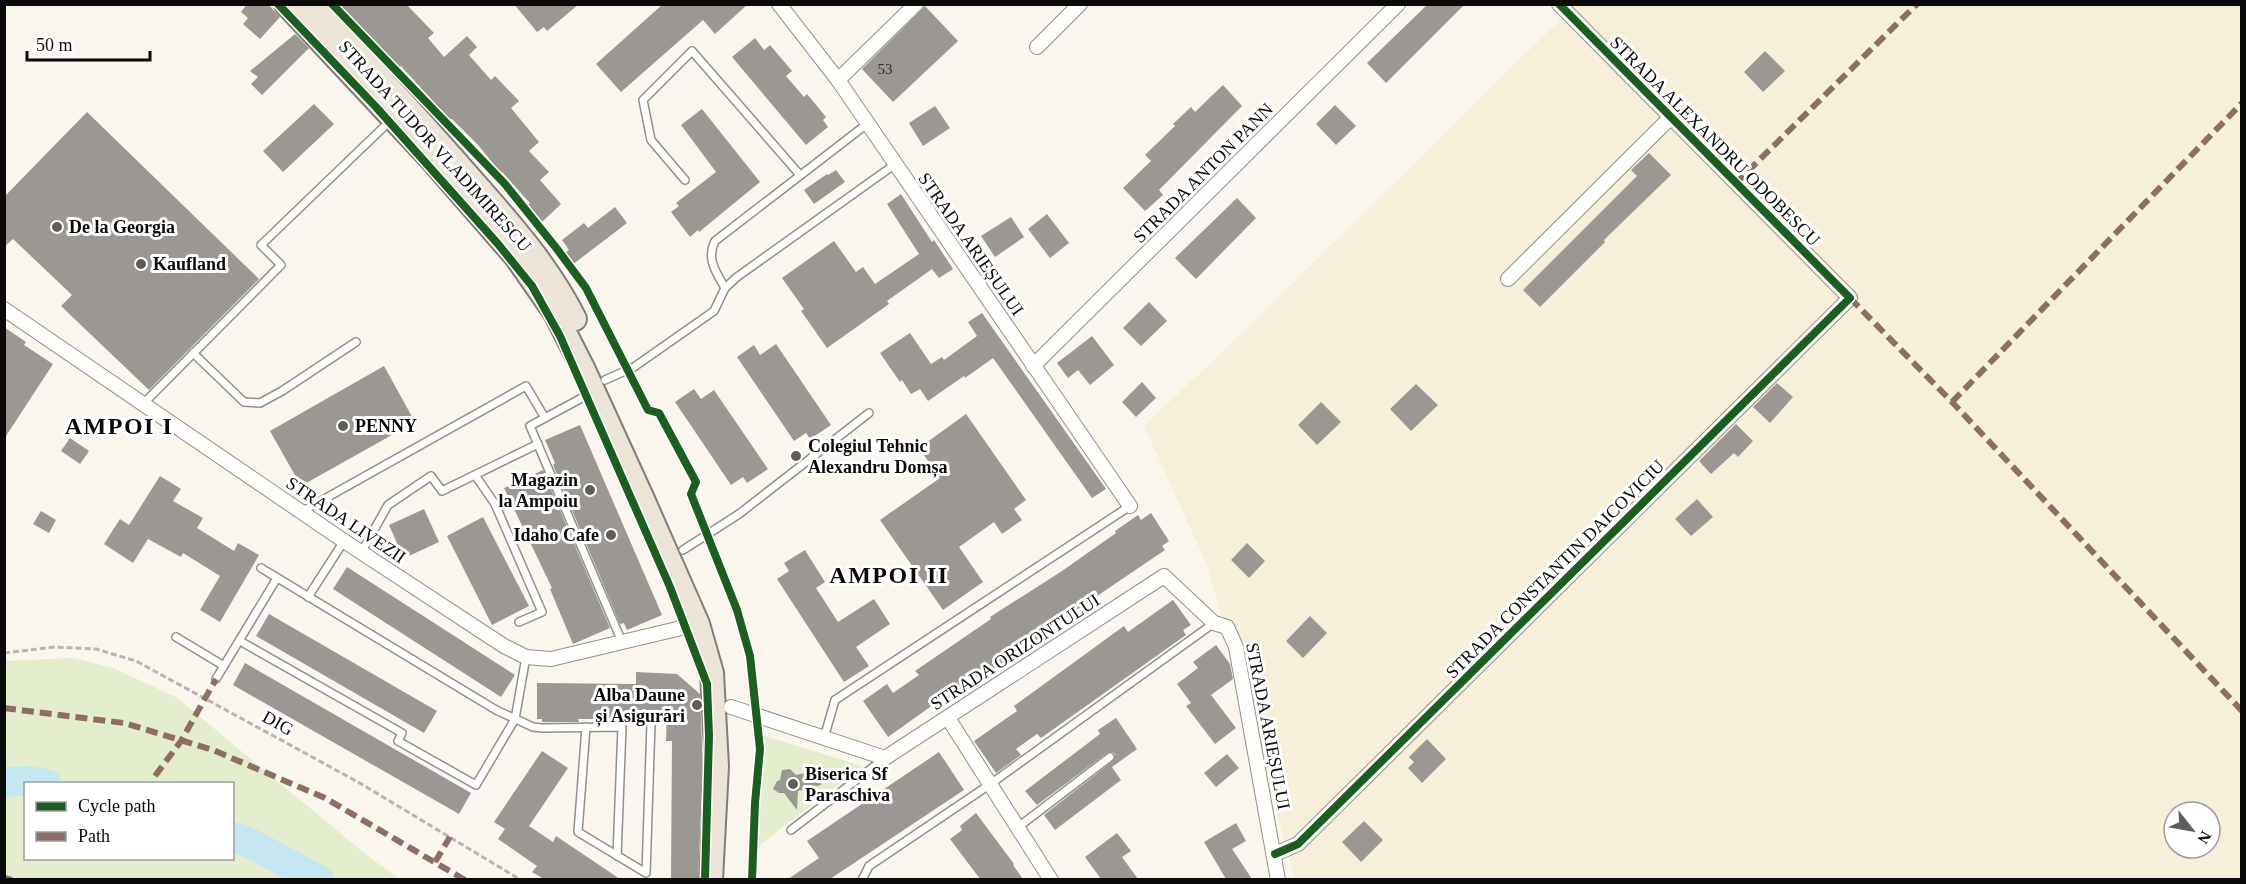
<svg xmlns="http://www.w3.org/2000/svg" width="2246" height="884" font-family="'Times New Roman',serif">
  <style>
    .farmland { fill: #f6f0da; fill-rule: evenodd }
    .green { fill: #e4eece; fill-rule: evenodd }
    .lines { fill: none; stroke-linecap: round; stroke-linejoin: round }
    .river { stroke: #c5e7f2; stroke-width: 30 }
    .building { fill: #9b9894 }
    .lane-casing { stroke: #92908c; stroke-width: 10 }
    .street-casing { stroke: #92908c; stroke-width: 16 }
    .primary-casing { stroke: #7f7e7a; stroke-width: 26 }
    .path { stroke: #b7b6b5; stroke-width: 3; stroke-dasharray: 6 3; stroke-linecap: butt }
    .lane { stroke: #fefefc; stroke-width: 7 }
    .street { stroke: #fefefc; stroke-width: 14 }
    .primary { stroke: #ebe4d7; stroke-width: 22 }
    .quiet { stroke: #8d6e63; stroke-width: 6; stroke-dasharray: 12 6; stroke-linecap: butt }
    .cycleway-casing { stroke: #fff; stroke-width: 11 }
    .cycleway { stroke: #1b5e20; stroke-width: 8 }
    .poi-dot { fill: #5e5d59; stroke: #fff; stroke-width: 2 }
    .labels { text-anchor: middle; stroke-width: 6; stroke-linejoin: round; paint-order: stroke }
    .number-label { font-size: 15px; fill: #2e2e2c }
    .street-label { font-size: 18px; fill: #0a0a0a; stroke: #fff }
    .poi-label { font-size: 18px; font-weight: bold; fill: #0a0a0a; stroke: #fff; text-anchor: start }
    .district-label { font-size: 24px; font-weight: bold; letter-spacing: 1.5px; fill: #0a0a0a; stroke: #fff }
  </style>
  <rect width="100%" height="100%" fill="#faf6ed"/>
  <!-- farmland -->
  <path class="farmland" d="M 1575,5 L 2241,5 L 2241,879 L 1295,879 L 1207,565 L 1144,426 L 1243,332 ZM 2174,812 L 2210,812 L 2210,848 L 2174,848 Z"/>
  <!-- green -->
  <g class="green">
    <path d="M 73,658 L 113,668 L 176,697 L 368,856 L 399,879 L 5,879 L 5,661 ZM 26,784 L 232,784 L 232,858 L 26,858 Z"/>
    <path d="M 765,736 L 862,766 L 757,847 Z"/>
  </g>
  <g class="lines">
    <!-- river -->
    <g class="river">
      <path d="M 4,782 L 28,781 L 47,784"/>
      <path d="M 232,836 L 248,842 L 319,880"/>
    </g>
  </g>
  <!-- building -->
  <g class="building">
    <path d="M 247,4 L 268,4 L 280,17 L 260,39 L 243,24 L 248,18 L 241,12 Z"/>
    <path d="M 335,4 L 406,4 L 434,33 L 428,38 L 444,57 L 467,36 L 477,47 L 469,55 L 491,80 L 495,76 L 519,101 L 511,108 L 539,142 L 529,151 L 549,172 L 540,180 L 561,204 L 542,222 L 527,205 L 530,203 L 502,172 L 501,173 L 478,145 L 452,119 L 450,120 L 401,66 L 398,69 L 374,45 L 373,46 Z"/>
    <path d="M 514,4 L 579,4 L 547,31 L 544,27 L 537,32 Z"/>
    <path d="M 663,4 L 748,4 L 715,34 L 703,20 L 621,92 L 596,64 Z"/>
    <path d="M 1428,4 L 1465,4 L 1386,83 L 1367,63 Z"/>
    <path d="M 925,6 L 958,41 L 893,102 L 862,69 Z"/>
    <path d="M 295,34 L 309,48 L 262,95 L 251,84 L 258,77 L 250,71 Z"/>
    <path d="M 755,38 L 764,50 L 770,45 L 792,71 L 786,76 L 804,97 L 807,94 L 826,117 L 823,120 L 828,127 L 806,145 L 732,57 Z"/>
    <path d="M 1765,51 L 1785,71 L 1763,92 L 1744,72 Z"/>
    <path d="M 1223,85 L 1242,106 L 1159,190 L 1163,195 L 1145,211 L 1123,188 L 1151,161 L 1145,155 L 1175,126 L 1173,124 L 1191,107 L 1195,112 Z"/>
    <path d="M 314,104 L 334,124 L 283,172 L 263,151 Z"/>
    <path d="M 1335,105 L 1356,126 L 1336,145 L 1316,124 Z"/>
    <path d="M 935,106 L 950,128 L 923,146 L 909,123 Z"/>
    <path d="M 702,109 L 760,182 L 699,232 L 698,230 L 690,237 L 671,212 L 679,206 L 676,203 L 716,172 L 681,125 Z"/>
    <path d="M 87,112 L 259,279 L 149,390 L 61,306 L 72,295 L 13,239 L 4,247 L 4,197 Z"/>
    <path d="M 1649,153 L 1671,175 L 1604,240 L 1605,242 L 1540,307 L 1523,290 L 1637,176 L 1631,170 Z"/>
    <path d="M 836,170 L 845,182 L 814,204 L 804,190 L 827,174 L 828,175 Z"/>
    <path d="M 901,194 L 932,242 L 934,240 L 953,269 L 939,278 L 932,269 L 887,301 L 889,304 L 827,348 L 801,311 L 804,309 L 782,278 L 834,241 L 856,272 L 863,267 L 875,284 L 919,254 L 887,204 Z"/>
    <path d="M 1237,198 L 1256,218 L 1196,279 L 1175,258 Z"/>
    <path d="M 615,207 L 627,223 L 572,265 L 564,254 L 569,250 L 562,240 L 584,223 L 588,228 Z"/>
    <path d="M 1047,214 L 1069,243 L 1050,258 L 1028,229 Z"/>
    <path d="M 1011,217 L 1024,237 L 995,257 L 981,236 Z"/>
    <path d="M 1149,302 L 1167,321 L 1141,346 L 1123,328 Z"/>
    <path d="M 982,313 L 1106,489 L 1092,498 L 993,358 L 965,378 L 964,376 L 928,401 L 920,389 L 911,394 L 902,380 L 900,382 L 880,353 L 910,333 L 931,364 L 942,357 L 944,360 L 977,336 L 968,322 Z"/>
    <path d="M 4,327 L 26,342 L 24,345 L 53,364 L 4,439 Z"/>
    <path d="M 1092,336 L 1114,365 L 1090,385 L 1078,370 L 1068,378 L 1057,363 Z"/>
    <path d="M 776,344 L 831,425 L 810,439 L 806,433 L 794,441 L 737,357 L 754,345 L 760,355 Z"/>
    <path d="M 384,366 L 415,422 L 301,486 L 270,431 Z"/>
    <path d="M 1142,382 L 1156,398 L 1136,417 L 1122,402 Z"/>
    <path d="M 1777,383 L 1793,397 L 1770,423 L 1753,407 Z"/>
    <path d="M 1416,384 L 1438,405 L 1411,431 L 1390,409 Z"/>
    <path d="M 694,389 L 701,399 L 714,390 L 768,469 L 747,483 L 743,477 L 731,485 L 675,402 Z"/>
    <path d="M 1321,402 L 1341,422 L 1317,445 L 1298,425 Z"/>
    <path d="M 966,414 L 1026,500 L 1014,509 L 1022,520 L 1002,534 L 994,522 L 959,547 L 983,582 L 943,610 L 880,520 L 940,478 L 919,448 Z"/>
    <path d="M 1736,424 L 1753,441 L 1738,457 L 1734,453 L 1711,474 L 1699,461 Z"/>
    <path d="M 580,425 L 662,615 L 627,630 L 624,623 L 620,624 L 553,465 L 555,463 L 545,440 Z"/>
    <path d="M 70,438 L 89,451 L 80,464 L 61,451 Z"/>
    <path d="M 543,470 L 610,628 L 573,644 L 550,589 L 552,588 L 504,488 Z"/>
    <path d="M 160,476 L 181,489 L 173,501 L 203,518 L 197,528 L 234,551 L 238,543 L 259,555 L 220,622 L 200,610 L 220,576 L 183,553 L 181,557 L 148,539 L 133,563 L 104,544 L 120,519 L 129,525 Z"/>
    <path d="M 1697,499 L 1713,517 L 1691,536 L 1675,519 Z"/>
    <path d="M 424,509 L 439,542 L 398,561 L 391,546 L 397,543 L 389,525 Z"/>
    <path d="M 41,511 L 56,520 L 49,533 L 33,524 Z"/>
    <path d="M 1151,513 L 1169,541 L 1162,546 L 1165,550 L 1044,632 L 1045,634 L 1016,655 L 939,705 L 937,702 L 888,737 L 863,701 L 887,684 L 893,693 L 919,675 L 915,671 L 991,619 L 990,617 L 1062,571 L 1116,533 L 1115,531 L 1138,515 L 1141,520 Z"/>
    <path d="M 483,517 L 529,606 L 492,625 L 447,536 Z"/>
    <path d="M 1247,543 L 1265,561 L 1249,578 L 1231,560 Z"/>
    <path d="M 805,550 L 825,582 L 816,588 L 838,622 L 874,599 L 890,624 L 856,647 L 869,666 L 844,682 L 777,579 L 789,571 L 784,563 Z"/>
    <path d="M 347,567 L 515,675 L 501,697 L 333,589 Z"/>
    <path d="M 1173,600 L 1191,625 L 1183,630 L 1186,635 L 1041,738 L 1037,734 L 1016,749 L 1021,755 L 996,773 L 974,741 L 1017,711 L 1014,706 L 1124,626 L 1128,632 Z"/>
    <path d="M 269,614 L 437,711 L 424,733 L 256,636 Z"/>
    <path d="M 1310,616 L 1327,633 L 1303,658 L 1286,641 Z"/>
    <path d="M 1216,645 L 1230,664 L 1233,679 L 1211,695 L 1236,728 L 1215,744 L 1186,706 L 1191,703 L 1177,684 L 1198,668 L 1193,662 Z"/>
    <path d="M 245,663 L 471,793 L 459,814 L 233,685 Z"/>
    <path d="M 636,672 L 677,674 L 700,694 L 703,769 L 698,879 L 671,879 L 672,741 L 666,741 L 667,711 L 635,710 L 635,719 L 578,719 L 579,722 L 542,722 L 542,719 L 537,719 L 537,683 L 636,684 Z"/>
    <path d="M 1116,718 L 1137,749 L 1112,767 L 1121,780 L 1055,830 L 1044,815 L 1113,761 L 1115,754 L 1112,752 L 1107,753 L 1037,805 L 1025,791 L 1100,734 L 1098,730 Z"/>
    <path d="M 1427,739 L 1446,759 L 1422,783 L 1408,768 L 1414,762 L 1409,757 Z"/>
    <path d="M 542,751 L 568,768 L 529,826 L 553,842 L 556,836 L 620,879 L 544,879 L 532,872 L 537,866 L 498,839 L 505,829 L 494,822 Z"/>
    <path d="M 939,752 L 964,790 L 830,879 L 788,879 L 819,858 L 807,841 Z"/>
    <path d="M 1227,754 L 1239,768 L 1216,787 L 1204,773 Z"/>
    <path d="M 790,769 L 796,775 L 818,770 L 821,785 L 798,791 L 797,810 L 784,793 L 779,793 L 773,789 L 777,781 L 780,780 L 782,770 Z"/>
    <path d="M 976,813 L 1014,864 L 1013,865 L 1023,879 L 980,879 L 950,839 L 962,830 L 960,826 Z"/>
    <path d="M 1364,821 L 1383,840 L 1361,862 L 1342,842 Z"/>
    <path d="M 1236,823 L 1246,841 L 1232,849 L 1252,879 L 1226,879 L 1204,842 Z"/>
    <path d="M 1117,833 L 1131,851 L 1122,857 L 1138,879 L 1101,879 L 1085,857 Z"/>
  </g>
  <g class="lines">
    <defs>
      <g id="lane">
        <path d="M 685,180 L 651,140 L 643,100 L 692,51 L 800,175"/>
        <path d="M 725,288 C 716,272 706,259 715,241 L 867,124"/>
        <path d="M 193,353 L 244,402 L 260,403 L 282,391 L 356,342"/>
        <path d="M 605,380 L 634,367 L 714,311 L 725,288 L 737,277 L 894,165"/>
        <path d="M 591,393 L 530,426 L 622,642"/>
        <path d="M 144,403 L 281,265 L 261,245 L 391,120"/>
        <path d="M 475,475 L 495,504 L 542,612 L 519,622"/>
        <path d="M 301,512 L 526,386 L 545,418"/>
        <path d="M 683,550 L 739,514 L 869,413"/>
        <path d="M 361,553 L 388,505 L 431,476 L 442,491 L 538,444"/>
        <path d="M 261,568 L 496,710 L 533,727 L 542,728 L 622,727 L 617,856"/>
        <path d="M 308,597 L 344,541"/>
        <path d="M 176,637 L 224,666"/>
        <path d="M 240,641 L 402,733 L 398,741 L 476,785 L 515,719 L 526,657"/>
        <path d="M 216,679 L 277,578"/>
        <path d="M 586,727 L 578,832 L 646,873 L 651,723"/>
        <path d="M 824,738 L 835,700 L 1130,506"/>
        <path d="M 1017,828 L 1110,757"/>
        <path d="M 791,830 L 885,758"/>
        <path d="M 862,880 L 869,866 L 989,785 L 1214,623"/>
      </g>
      <g id="street">
        <path d="M 779,4 L 838,80 L 1130,506"/>
        <path d="M 1037,47 L 1080,4"/>
        <path d="M 838,80 L 916,4"/>
        <path d="M 1508,279 L 1670,118"/>
        <path d="M 4,309 L 344,541 L 504,646 L 526,657 L 551,659 L 698,624"/>
        <path d="M 1033,366 L 1398,4"/>
        <path d="M 731,707 L 885,758 L 1164,576 L 1214,623 L 1227,627 L 1236,647 L 1278,880"/>
        <path d="M 948,718 L 1051,880"/>
        <path d="M 1275,854 L 1298,844 L 1850,298 L 1559,4"/>
      </g>
      <g id="primary">
        <path d="M 286,4 L 429,157 L 516,257 L 555,313 L 584,370 L 642,497 L 698,624 L 712,673 L 717,766 L 711,880"/>
        <path d="M 311,4 C 366,62 420,120 472,180 C 511,224 549,267 575,319"/>
      </g>
    </defs>
    <!-- lane casing -->
    <use href="#lane" class="lane-casing"/>
    <!-- street casing -->
    <use href="#street" class="street-casing"/>
    <!-- primary casing -->
    <use href="#primary" class="primary-casing"/>
    <!-- path -->
    <g class="path">
      <path d="M 497,5 L 498,4"/>
      <path d="M 4,653 L 55,647 L 96,649 L 136,661 L 358,782 L 521,880"/>
    </g>
    <!-- lane -->
    <use href="#lane" class="lane"/>
    <!-- street -->
    <use href="#street" class="street"/>
    <!-- primary -->
    <use href="#primary" class="primary"/>
    <!-- quiet -->
    <g class="quiet">
      <path d="M 1735,184 L 1917,4"/>
      <path d="M 1850,298 L 1952,402 L 2242,711"/>
      <path d="M 1952,402 L 2242,103"/>
      <path d="M 4,708 L 124,723 L 213,750 L 325,798 L 465,880"/>
      <path d="M 155,776 L 181,741 L 216,679"/>
      <path d="M 435,862 L 450,837"/>
      <path d="M 4,878 L 12,880"/>
    </g>
    <defs>
      <g id="cycleway">
        <path d="M 278,4 L 376,107 L 498,244 L 532,286 L 560,336 L 670,587 L 707,684 L 709,736 L 705,880"/>
        <path d="M 332,4 L 505,184 L 557,249 L 586,288 L 648,410 L 659,413 L 696,482 L 691,494 L 737,610 L 750,656 L 760,749 L 755,803 L 752,880"/>
        <path d="M 1275,854 L 1298,844 L 1850,298 L 1559,4"/>
      </g>
    </defs>
    <!-- cycleway casing -->
    <use href="#cycleway" class="cycleway-casing"/>
    <!-- cycleway -->
    <use href="#cycleway" class="cycleway"/>
  </g>
  <!-- markers -->
  <g class="poi-dot">
    <circle cx="57" cy="227" r="6"/>
    <circle cx="141" cy="264" r="6"/>
    <circle cx="343" cy="426" r="6"/>
    <circle cx="796" cy="456" r="6"/>
    <circle cx="590" cy="490" r="6"/>
    <circle cx="611" cy="535" r="6"/>
    <circle cx="697" cy="705" r="6"/>
    <circle cx="793" cy="784" r="6"/>
  </g>
  <g class="labels">
    <!-- number labels -->
    <g class="number-label">
      <text x="885" y="74">53</text>
    </g>
    <!-- street labels -->
    <g class="street-label">
      <text transform="translate(1715 141) rotate(45)" y="6">STRADA ALEXANDRU ODOBESCU</text>
      <text transform="translate(435 146) rotate(48)" y="6">STRADA TUDOR VLADIMIRESCU</text>
      <text transform="translate(1203 173) rotate(-45)" y="6">STRADA ANTON PANN</text>
      <text transform="translate(971 244) rotate(55)" y="6">STRADA ARIEȘULUI</text>
      <text transform="translate(346 520) rotate(34)" y="6">STRADA LIVEZII</text>
      <text transform="translate(1555 569) rotate(-45)" y="6">STRADA CONSTANTIN DAICOVICIU</text>
      <text transform="translate(1015 652) rotate(-33)" y="6">STRADA ORIZONTULUI</text>
      <text transform="translate(278 723) rotate(29)" y="6">DIG</text>
      <text transform="translate(1268 726) rotate(79)" y="6">STRADA ARIEȘULUI</text>
    </g>
    <!-- poi labels -->
    <g class="poi-label">
      <text x="69" y="233">De la Georgia</text>
      <text x="153" y="270">Kaufland</text>
      <text x="355" y="432">PENNY</text>
      <text x="808" y="452">Colegiul Tehnic<tspan x="808" dy="21">Alexandru Domșa</tspan></text>
      <text x="578" y="486" text-anchor="end">Magazin<tspan x="578" dy="21">la Ampoiu</tspan></text>
      <text x="599" y="541" text-anchor="end">Idaho Cafe</text>
      <text x="685" y="701" text-anchor="end">Alba Daune<tspan x="685" dy="21">și Asigurări</tspan></text>
      <text x="805" y="780">Biserica Sf<tspan x="805" dy="21">Paraschiva</tspan></text>
    </g>
    <!-- district labels -->
    <g class="district-label">
      <text x="119" y="434">AMPOI I</text>
      <text x="889" y="583">AMPOI II</text>
    </g>
  </g>
  <!-- border -->
  <rect width="2246" height="884" fill="none" stroke="#0a0a0a" stroke-width="12"/>
  <!-- legend -->
  <rect x="24" y="782" width="210" height="78" fill="#ffffff" stroke="#9d9d9d" stroke-width="1.5"/>
  <rect x="36" y="802" width="30" height="9" fill="#1b5e20" stroke="#9d9d9d" stroke-width="1.5"/>
  <text x="78" y="812" font-size="18" fill="#0a0a0a">Cycle path</text>
  <rect x="36" y="832" width="30" height="9" fill="#8d6e63" stroke="#9d9d9d" stroke-width="1.5"/>
  <text x="78" y="842" font-size="18" fill="#0a0a0a">Path</text>
  <!-- north arrow -->
  <g transform="translate(2192 830) rotate(121)"><circle r="28" fill="#ffffff" stroke="#9d9d9d" stroke-width="1.5"/>
  <path d="M0-4.5L10 22L0 15L-10 22Z" fill="#5e5d59"/>
  <text y="-9" font-size="16" font-weight="bold" text-anchor="middle" fill="#0a0a0a">N</text>
  </g>
  <!-- scale -->
  <path d="M27 51v9h123v-9" fill="none" stroke="#0a0a0a" stroke-width="3"/>
  <text x="36" y="51" font-size="18" fill="#0a0a0a" stroke="#ffffff" stroke-width="4.5" paint-order="stroke">50 m</text>
</svg>
